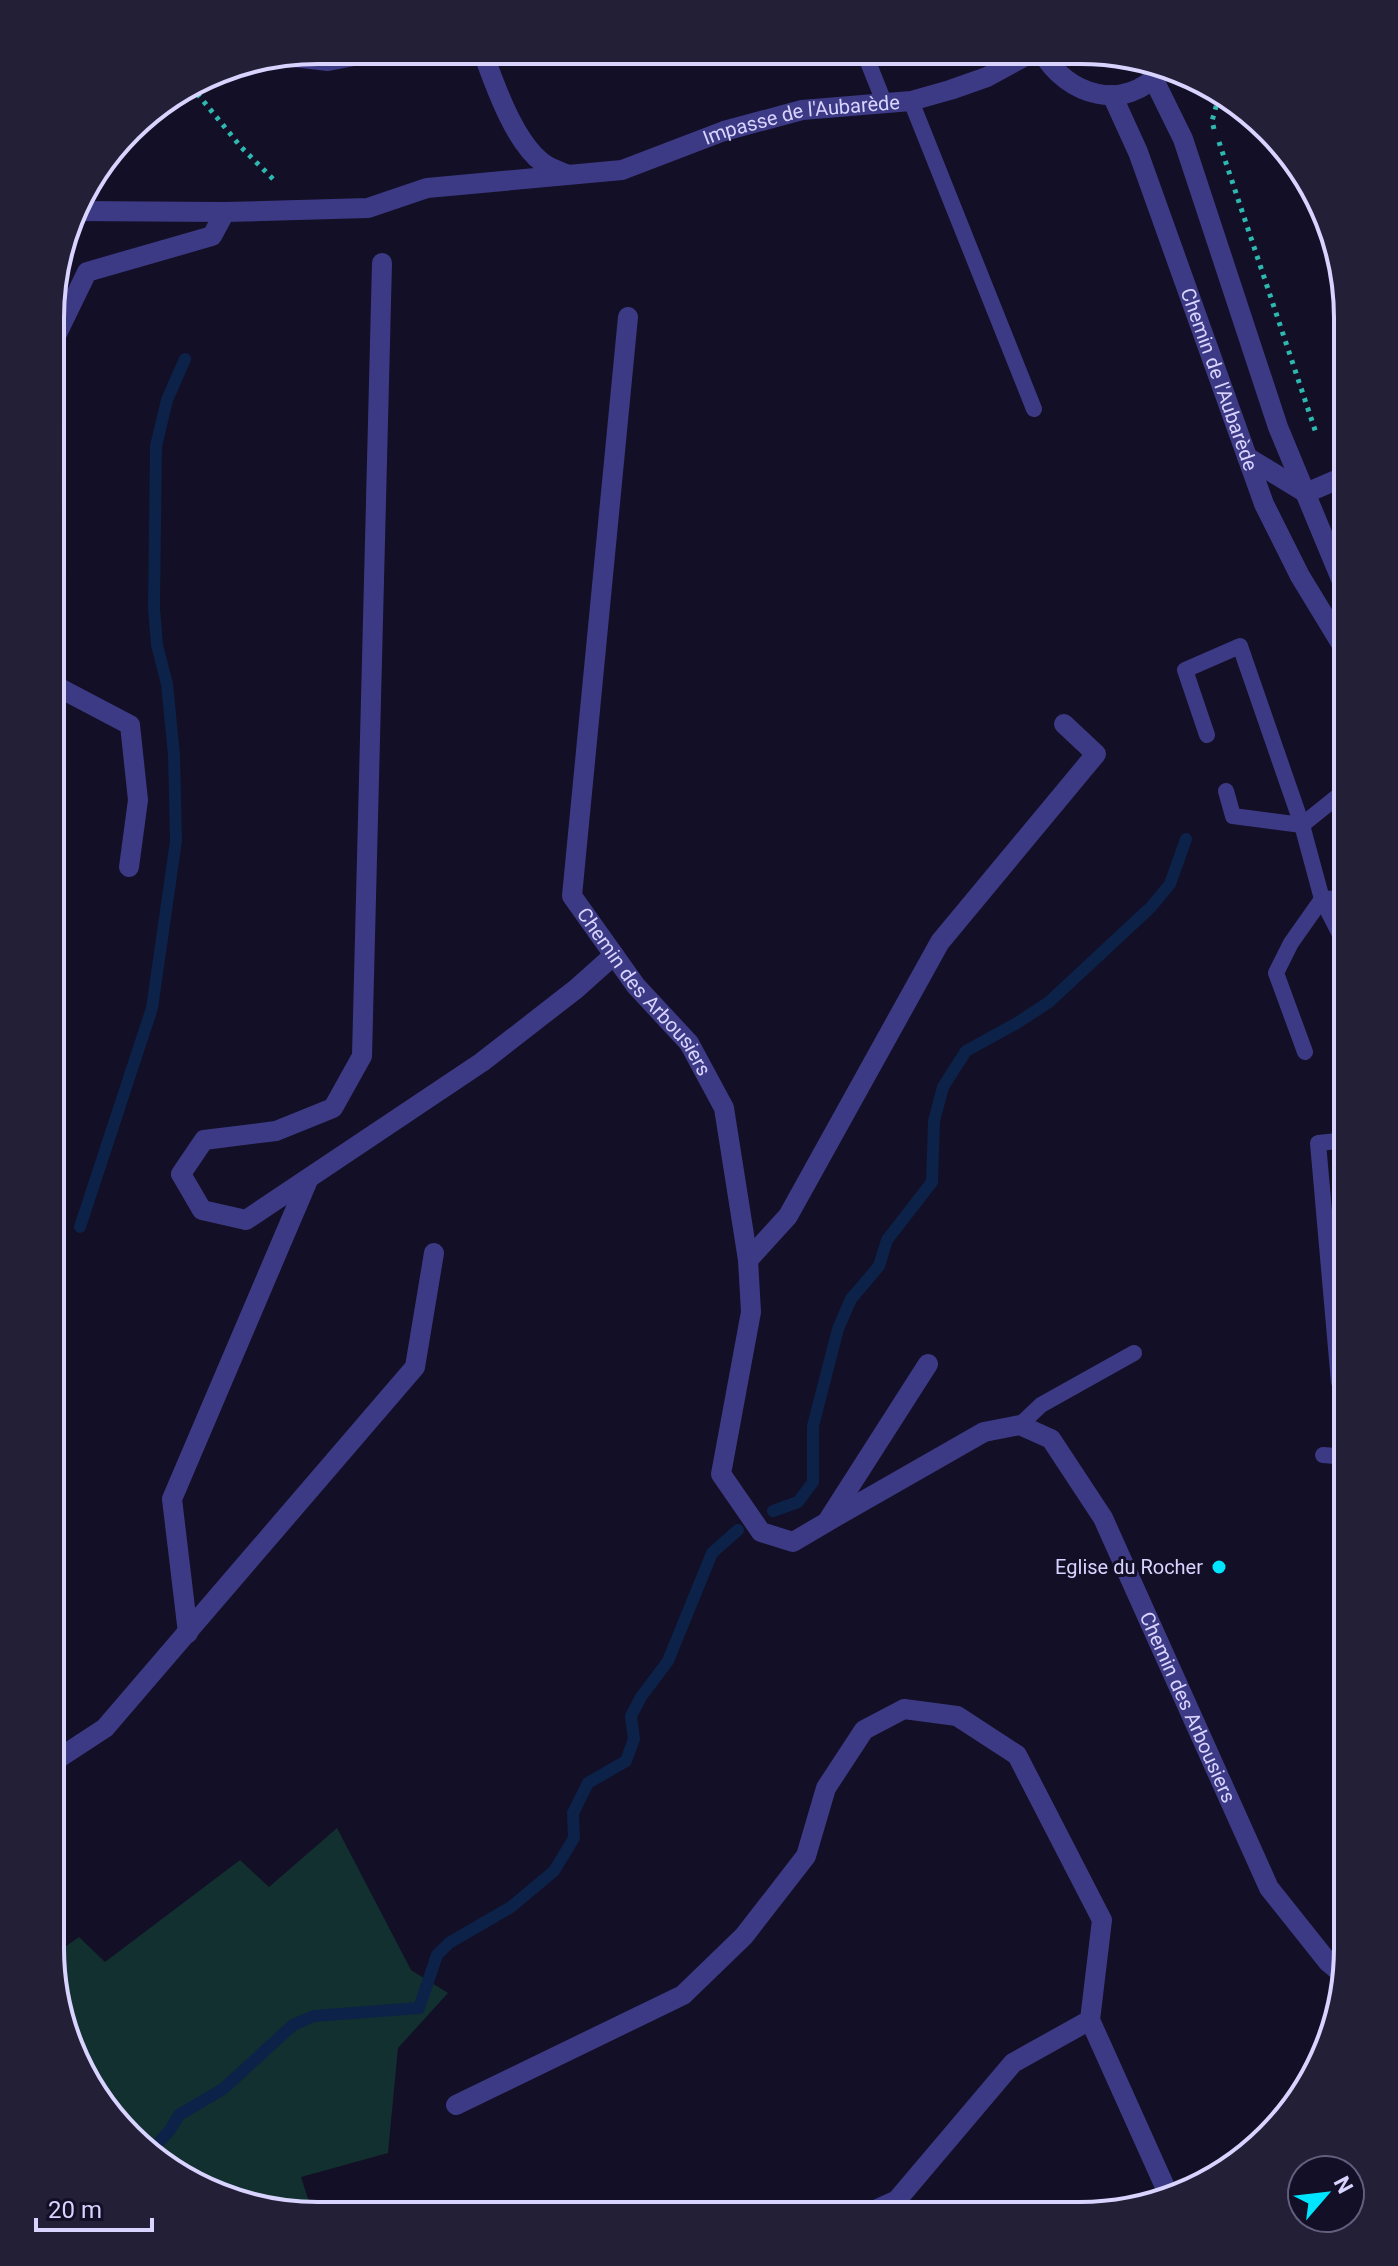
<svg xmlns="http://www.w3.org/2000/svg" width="1398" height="2266" font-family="Roboto,sans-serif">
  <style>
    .green { fill: #12302f }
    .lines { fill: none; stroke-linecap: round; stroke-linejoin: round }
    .stream { stroke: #0c2248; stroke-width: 12 }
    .path { stroke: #2fb8b0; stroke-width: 5; stroke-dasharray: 4 6; stroke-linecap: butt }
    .service { stroke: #3d3a85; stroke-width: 16 }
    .minor { stroke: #3d3a85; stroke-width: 20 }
    .tertiary { stroke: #3d3a85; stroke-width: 20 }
    .poi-dot { fill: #00e5ff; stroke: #130f26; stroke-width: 3 }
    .labels { text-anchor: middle; stroke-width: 6; stroke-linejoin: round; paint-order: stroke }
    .street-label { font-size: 20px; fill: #d9d4ff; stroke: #130f26 }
    .poi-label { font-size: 20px; fill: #d9d4ff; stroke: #130f26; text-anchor: end }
    .rim { fill: none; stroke: #d9d4ff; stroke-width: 4 }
  </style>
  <rect width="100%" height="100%" fill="#130f26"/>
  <!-- green -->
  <path class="green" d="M 337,1828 L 411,1970 L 448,1993 L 398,2048 L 388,2153 L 301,2177 L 313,2214 L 283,2214 L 154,2160 L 70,2050 L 52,1956 L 79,1937 L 105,1962 L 240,1860 L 269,1887 Z"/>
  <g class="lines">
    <!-- stream -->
    <g class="stream">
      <path d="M 80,1227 L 152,1008 L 176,841 L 174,755 L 167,684 L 157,645 L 154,608 L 156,446 L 167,400 L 185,359"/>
      <path d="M 773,1511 L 798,1502 L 813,1482 L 813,1426 L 838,1329 L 851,1299 L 879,1266 L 887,1240 L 932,1182 L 934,1121 L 943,1087 L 966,1051 L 1017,1023 L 1049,1002 L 1151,907 L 1170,884 L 1186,839"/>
      <path d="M 149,2153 L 170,2130 L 179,2115 L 223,2089 L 293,2025 L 314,2016 L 419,2008 L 437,1955 L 449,1943 L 511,1907 L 554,1871 L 574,1838 L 573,1813 L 588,1783 L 626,1761 L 634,1739 L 631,1716 L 641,1697 L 668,1661 L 712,1553 L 738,1530"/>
    </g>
    <!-- path -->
    <g class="path">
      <path d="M 191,86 L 241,147 L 274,180"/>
      <path d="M 1214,129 L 1212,121 L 1219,96"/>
      <path d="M 1219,142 L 1317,436"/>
    </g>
    <!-- service -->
    <g class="service">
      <path d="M 864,52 L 884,102"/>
      <path d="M 911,101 L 1034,409"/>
      <path d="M 1207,735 L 1185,670 L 1240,646 L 1302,825 L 1322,899 L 1291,943 L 1276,973 L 1305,1052"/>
      <path d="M 1226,791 L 1233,816 L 1302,825 L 1348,788"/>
      <path d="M 1348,950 L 1322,899 L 1348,898"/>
      <path d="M 1348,1382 L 1339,1382 L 1318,1143 L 1348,1140"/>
      <path d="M 1020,1425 L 1041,1405 L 1134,1353"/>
      <path d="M 1323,1455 L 1348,1457"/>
    </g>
    <!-- minor -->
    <g class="minor">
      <path d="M 482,50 C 494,83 514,142 543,163 C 549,168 559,171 566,174"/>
      <path d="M 286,56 L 328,61 L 385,50"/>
      <path id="s1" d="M 74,211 L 225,212 L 368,208 L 427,188 L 622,170 L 724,131 L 802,110 L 911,101 L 950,90 L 987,77 L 1033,52"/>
      <path d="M 382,263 L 362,1056 L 333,1108 L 276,1131 L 204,1140 L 181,1174 L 202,1210 L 246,1220 L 482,1062 L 576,989 L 614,955"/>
      <path id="s2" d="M 628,317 L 572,896 L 636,986 L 689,1043 L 724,1108 L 748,1260 L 751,1312 L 721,1474 L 761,1532 L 793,1542 L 827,1522 L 928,1364"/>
      <path d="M 52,344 L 87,272 L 212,236 L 225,212"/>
      <path d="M 1247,457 L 1306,493 L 1348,475"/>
      <path d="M 52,684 L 130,725 L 138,800 L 129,867"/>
      <path d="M 748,1260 L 788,1216 L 940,942 L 1096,754 L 1064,724"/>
      <path id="s3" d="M 830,1520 L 984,1432 L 1020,1425 L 1051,1439 L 1103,1518 L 1269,1888 L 1328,1962 L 1345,1976"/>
      <path d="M 188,1633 L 172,1499 L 308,1180"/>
      <path d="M 50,1764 L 105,1728 L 415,1367 L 434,1253"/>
      <path d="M 456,2105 L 683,1995 L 744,1936 L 806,1856 L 826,1788 L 864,1730 L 904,1709 L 957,1716 L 1017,1755 L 1102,1920 L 1090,2020 L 1170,2198"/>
      <path d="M 864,2215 L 897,2200 L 1013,2063 L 1090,2020"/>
    </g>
    <!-- tertiary -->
    <g class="tertiary">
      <path d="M 1042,52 C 1067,96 1125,113 1161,71"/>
      <path d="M 1154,80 L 1183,139 L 1278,427 L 1348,596"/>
      <path id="s4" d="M 1112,95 L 1138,152 L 1264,504 L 1300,576 L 1348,655"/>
    </g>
  </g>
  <!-- markers -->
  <circle class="poi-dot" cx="1219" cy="1567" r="8"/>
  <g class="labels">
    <!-- street labels -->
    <g class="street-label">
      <text dy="7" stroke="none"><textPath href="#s1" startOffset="740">Impasse de l'Aubarède</textPath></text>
      <text dy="7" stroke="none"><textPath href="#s4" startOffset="304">Chemin de l'Aubarède</textPath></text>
      <text dy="7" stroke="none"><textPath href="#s2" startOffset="702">Chemin des Arbousiers</textPath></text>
      <text dy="7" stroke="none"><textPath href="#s3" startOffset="550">Chemin des Arbousiers</textPath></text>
    </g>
    <!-- poi labels -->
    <g class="poi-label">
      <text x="1203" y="1574">Eglise du Rocher</text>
    </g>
  </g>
  <!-- crop -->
  <path d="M0 0H1398V2266H0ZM318 64H1080A254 254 0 0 1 1334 318V1948A254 254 0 0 1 1080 2202H318A254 254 0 0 1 64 1948V318A254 254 0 0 1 318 64Z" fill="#231f37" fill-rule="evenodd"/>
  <path class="rim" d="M318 64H1080A254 254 0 0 1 1334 318V1948A254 254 0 0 1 1080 2202H318A254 254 0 0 1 64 1948V318A254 254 0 0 1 318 64Z"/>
  <!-- north arrow -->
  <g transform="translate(1326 2194) rotate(62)"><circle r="38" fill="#130f26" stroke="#625e7d" stroke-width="2"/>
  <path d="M0-6L14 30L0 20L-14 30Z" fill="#00e5ff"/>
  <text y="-12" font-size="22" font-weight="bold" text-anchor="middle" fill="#d9d4ff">N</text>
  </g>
  <!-- scale -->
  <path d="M36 2218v12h116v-12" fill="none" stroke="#d9d4ff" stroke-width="4"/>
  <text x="48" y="2218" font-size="24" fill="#d9d4ff" stroke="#130f26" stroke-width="6" paint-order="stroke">20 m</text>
</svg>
